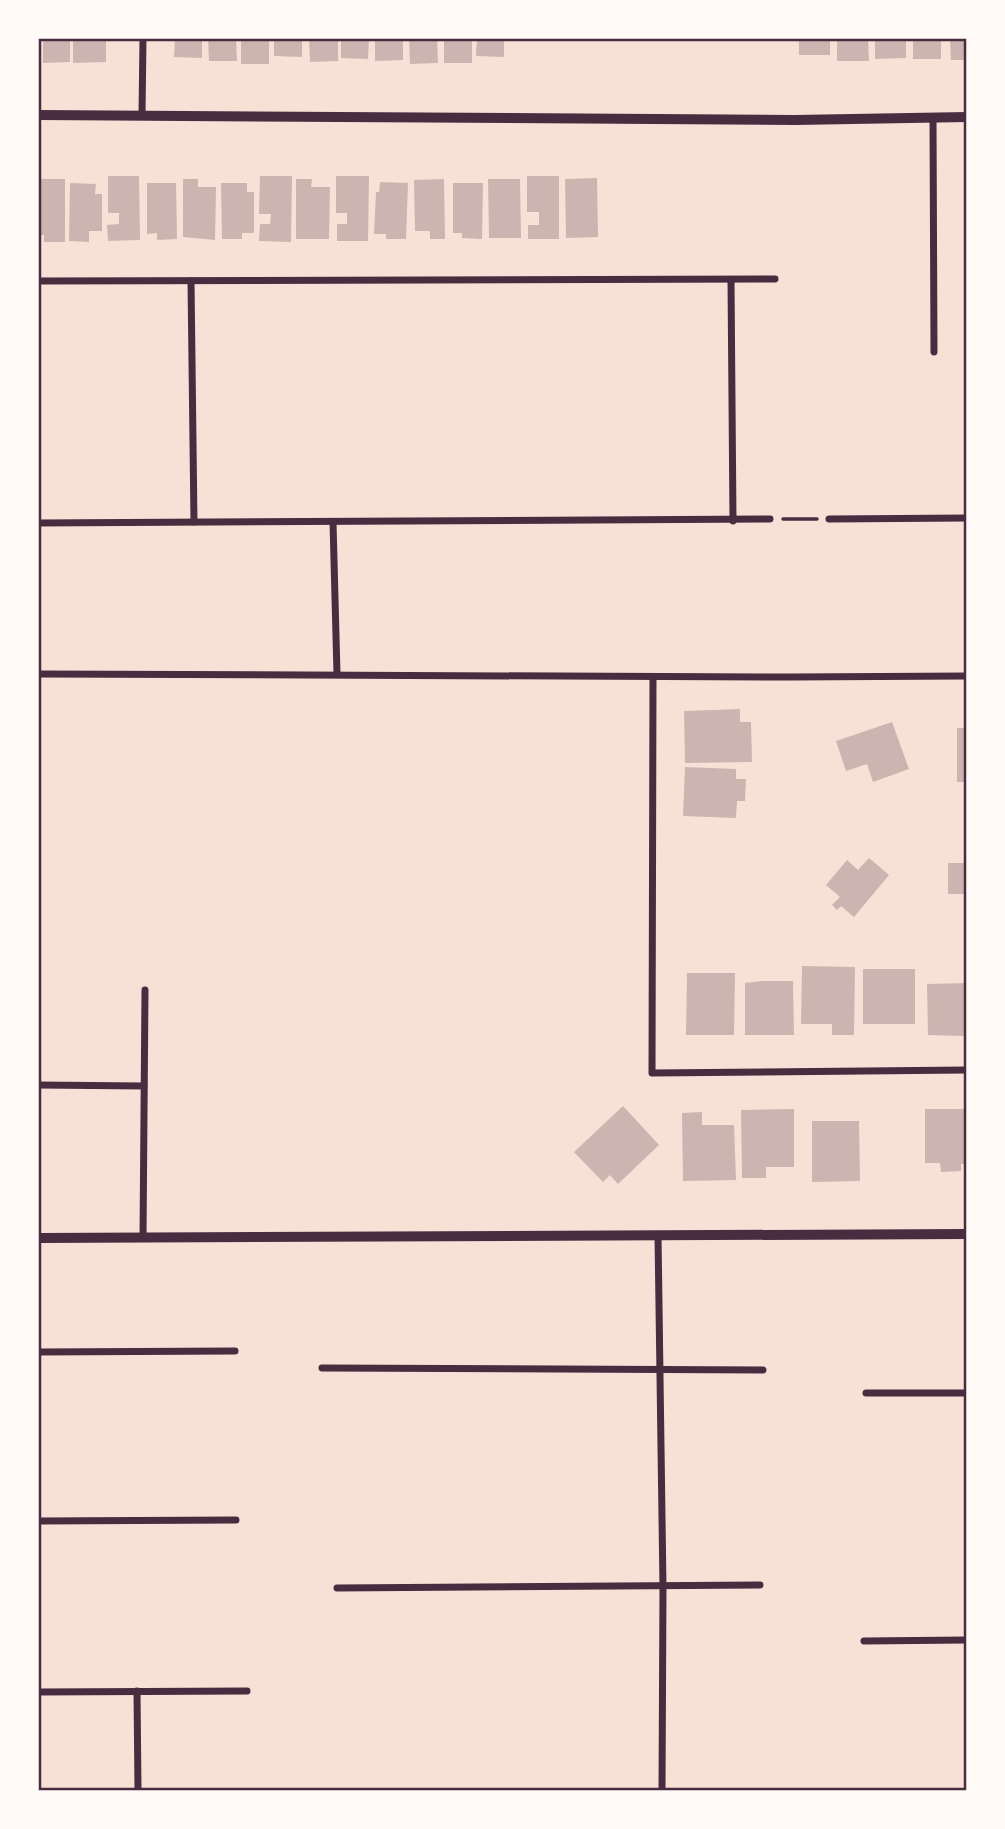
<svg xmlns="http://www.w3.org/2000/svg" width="1005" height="1829" font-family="Arial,sans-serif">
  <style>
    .building { fill: #ccb4b1 }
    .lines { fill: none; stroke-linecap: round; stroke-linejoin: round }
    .path { stroke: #4a2c40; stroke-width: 3.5 }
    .minor { stroke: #4a2c40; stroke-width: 7 }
    .tertiary { stroke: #4a2c40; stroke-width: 10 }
    .neatline { fill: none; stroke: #4a2c40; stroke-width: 2.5 }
  </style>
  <rect width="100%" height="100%" fill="#f7e1d7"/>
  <!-- building -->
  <g class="building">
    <path d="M 43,38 L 70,38 L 70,62 L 43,63 Z"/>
    <path d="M 73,38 L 106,38 L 106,62 L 73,63 Z"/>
    <path d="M 175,38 L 202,38 L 202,58 L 174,57 Z"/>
    <path d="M 208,38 L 236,38 L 237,61 L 209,61 Z"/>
    <rect x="241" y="38" width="28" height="26"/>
    <path d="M 274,38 L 302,38 L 302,57 L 274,56 Z"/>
    <path d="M 309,38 L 338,38 L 338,61 L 310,62 Z"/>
    <path d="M 341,38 L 369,38 L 368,59 L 341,58 Z"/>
    <path d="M 375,38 L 403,38 L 403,60 L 375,61 Z"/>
    <path d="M 409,38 L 437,38 L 438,63 L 410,64 Z"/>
    <rect x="444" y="38" width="28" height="25"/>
    <path d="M 477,38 L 504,38 L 504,57 L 476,56 Z"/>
    <rect x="799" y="38" width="31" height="17"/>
    <path d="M 837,38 L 868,38 L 869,61 L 837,61 Z"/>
    <path d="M 875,38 L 906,38 L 906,58 L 875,59 Z"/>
    <rect x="913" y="38" width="28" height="21"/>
    <path d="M 950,38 L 967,38 L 967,60 L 951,60 Z"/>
    <path d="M 108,176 L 139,176 L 140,240 L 108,241 L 107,225 L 119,224 L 119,213 L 108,213 Z"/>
    <path d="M 260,176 L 292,176 L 291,242 L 259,241 L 260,224 L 270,224 L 271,214 L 259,214 Z"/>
    <path d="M 336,176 L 369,176 L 368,241 L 337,241 L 337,224 L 347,224 L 347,213 L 336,213 Z"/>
    <path d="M 527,176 L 559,176 L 559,239 L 528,239 L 528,225 L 539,225 L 539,212 L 527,212 Z"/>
    <path d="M 597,178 L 598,237 L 566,238 L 565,179 Z"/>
    <path d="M 38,179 L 65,179 L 65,242 L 44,242 L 44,235 L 38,235 Z"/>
    <path d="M 183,179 L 198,179 L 198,187 L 216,187 L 215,240 L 183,237 Z"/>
    <path d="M 296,179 L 312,179 L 311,187 L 330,187 L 329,239 L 296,239 Z"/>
    <path d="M 444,179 L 445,239 L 430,239 L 430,231 L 415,231 L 414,180 Z"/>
    <path d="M 488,179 L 520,179 L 521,238 L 489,238 Z"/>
    <path d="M 380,182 L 408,183 L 406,239 L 386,239 L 386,234 L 374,234 L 376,192 L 379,192 Z"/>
    <path d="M 70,183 L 96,184 L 95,194 L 102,194 L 102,231 L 89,231 L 89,242 L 69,241 Z"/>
    <path d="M 147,183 L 176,183 L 177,239 L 157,240 L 157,233 L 147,234 Z"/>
    <path d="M 221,183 L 247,183 L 247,192 L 254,192 L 254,233 L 242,233 L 242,239 L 222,239 Z"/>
    <path d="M 453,183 L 483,183 L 482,239 L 462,238 L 462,233 L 453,233 Z"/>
    <path d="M 740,709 L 740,722 L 751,722 L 752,762 L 685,763 L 684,711 Z"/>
    <path d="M 892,722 L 909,769 L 873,782 L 867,764 L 846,771 L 836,741 Z"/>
    <rect x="957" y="728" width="10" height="54"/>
    <path d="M 685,767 L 736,769 L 736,779 L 746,779 L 745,801 L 737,801 L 736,818 L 683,816 Z"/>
    <path d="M 869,858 L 889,875 L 854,917 L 841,906 L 837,910 L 832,905 L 840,897 L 826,885 L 847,860 L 858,870 Z"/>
    <rect x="948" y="863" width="19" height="31"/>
    <path d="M 802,966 L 855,967 L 854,1035 L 832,1035 L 832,1024 L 801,1024 Z"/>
    <rect x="863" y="969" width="52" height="55"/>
    <path d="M 687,973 L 735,973 L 734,1035 L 686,1035 Z"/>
    <path d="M 762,981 L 793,981 L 794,1035 L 745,1035 L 745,983 Z"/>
    <path d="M 967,983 L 967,1036 L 928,1035 L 927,984 Z"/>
    <path d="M 623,1106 L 659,1145 L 618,1184 L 610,1175 L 603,1182 L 574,1152 Z"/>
    <path d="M 794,1109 L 794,1167 L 766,1167 L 766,1178 L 742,1178 L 741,1110 Z"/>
    <path d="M 925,1109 L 967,1109 L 967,1164 L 961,1164 L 961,1171 L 941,1172 L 940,1163 L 925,1163 Z"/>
    <path d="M 702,1112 L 702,1125 L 734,1125 L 736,1180 L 683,1181 L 682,1113 Z"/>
    <path d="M 812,1121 L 859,1121 L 860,1181 L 812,1182 Z"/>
  </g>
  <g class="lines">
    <!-- path -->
    <path class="path" d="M 783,519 L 817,519"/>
    <!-- minor -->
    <g class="minor">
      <path d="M 142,115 L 143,38"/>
      <path d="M 933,118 L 934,352"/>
      <path d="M 731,280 L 733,521"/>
      <path d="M 38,281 L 775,279"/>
      <path d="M 191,281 L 194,522"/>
      <path d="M 829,519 L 967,518"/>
      <path d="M 333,522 L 337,674"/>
      <path d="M 38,523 L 770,519"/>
      <path d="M 38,674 L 792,677 L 967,676"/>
      <path d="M 653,677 L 652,1073 L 967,1070"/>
      <path d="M 38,1085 L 144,1086"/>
      <path d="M 658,1235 L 663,1587 L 662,1790"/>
      <path d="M 143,1238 L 145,990"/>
      <path d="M 38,1352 L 235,1351"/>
      <path d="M 322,1368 L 763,1370"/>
      <path d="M 866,1393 L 967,1393"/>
      <path d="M 38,1521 L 236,1520"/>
      <path d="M 337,1588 L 760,1585"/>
      <path d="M 864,1641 L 967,1640"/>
      <path d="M 137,1691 L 138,1790"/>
      <path d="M 38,1692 L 247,1691"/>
    </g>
    <!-- tertiary -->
    <g class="tertiary">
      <path d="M 38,115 L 795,120 L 967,117"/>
      <path d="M 38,1238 L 967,1234"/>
    </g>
  </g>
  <!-- border -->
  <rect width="1005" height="1829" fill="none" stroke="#fffaf5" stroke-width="80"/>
  <rect x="40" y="40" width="925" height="1749" class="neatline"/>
</svg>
